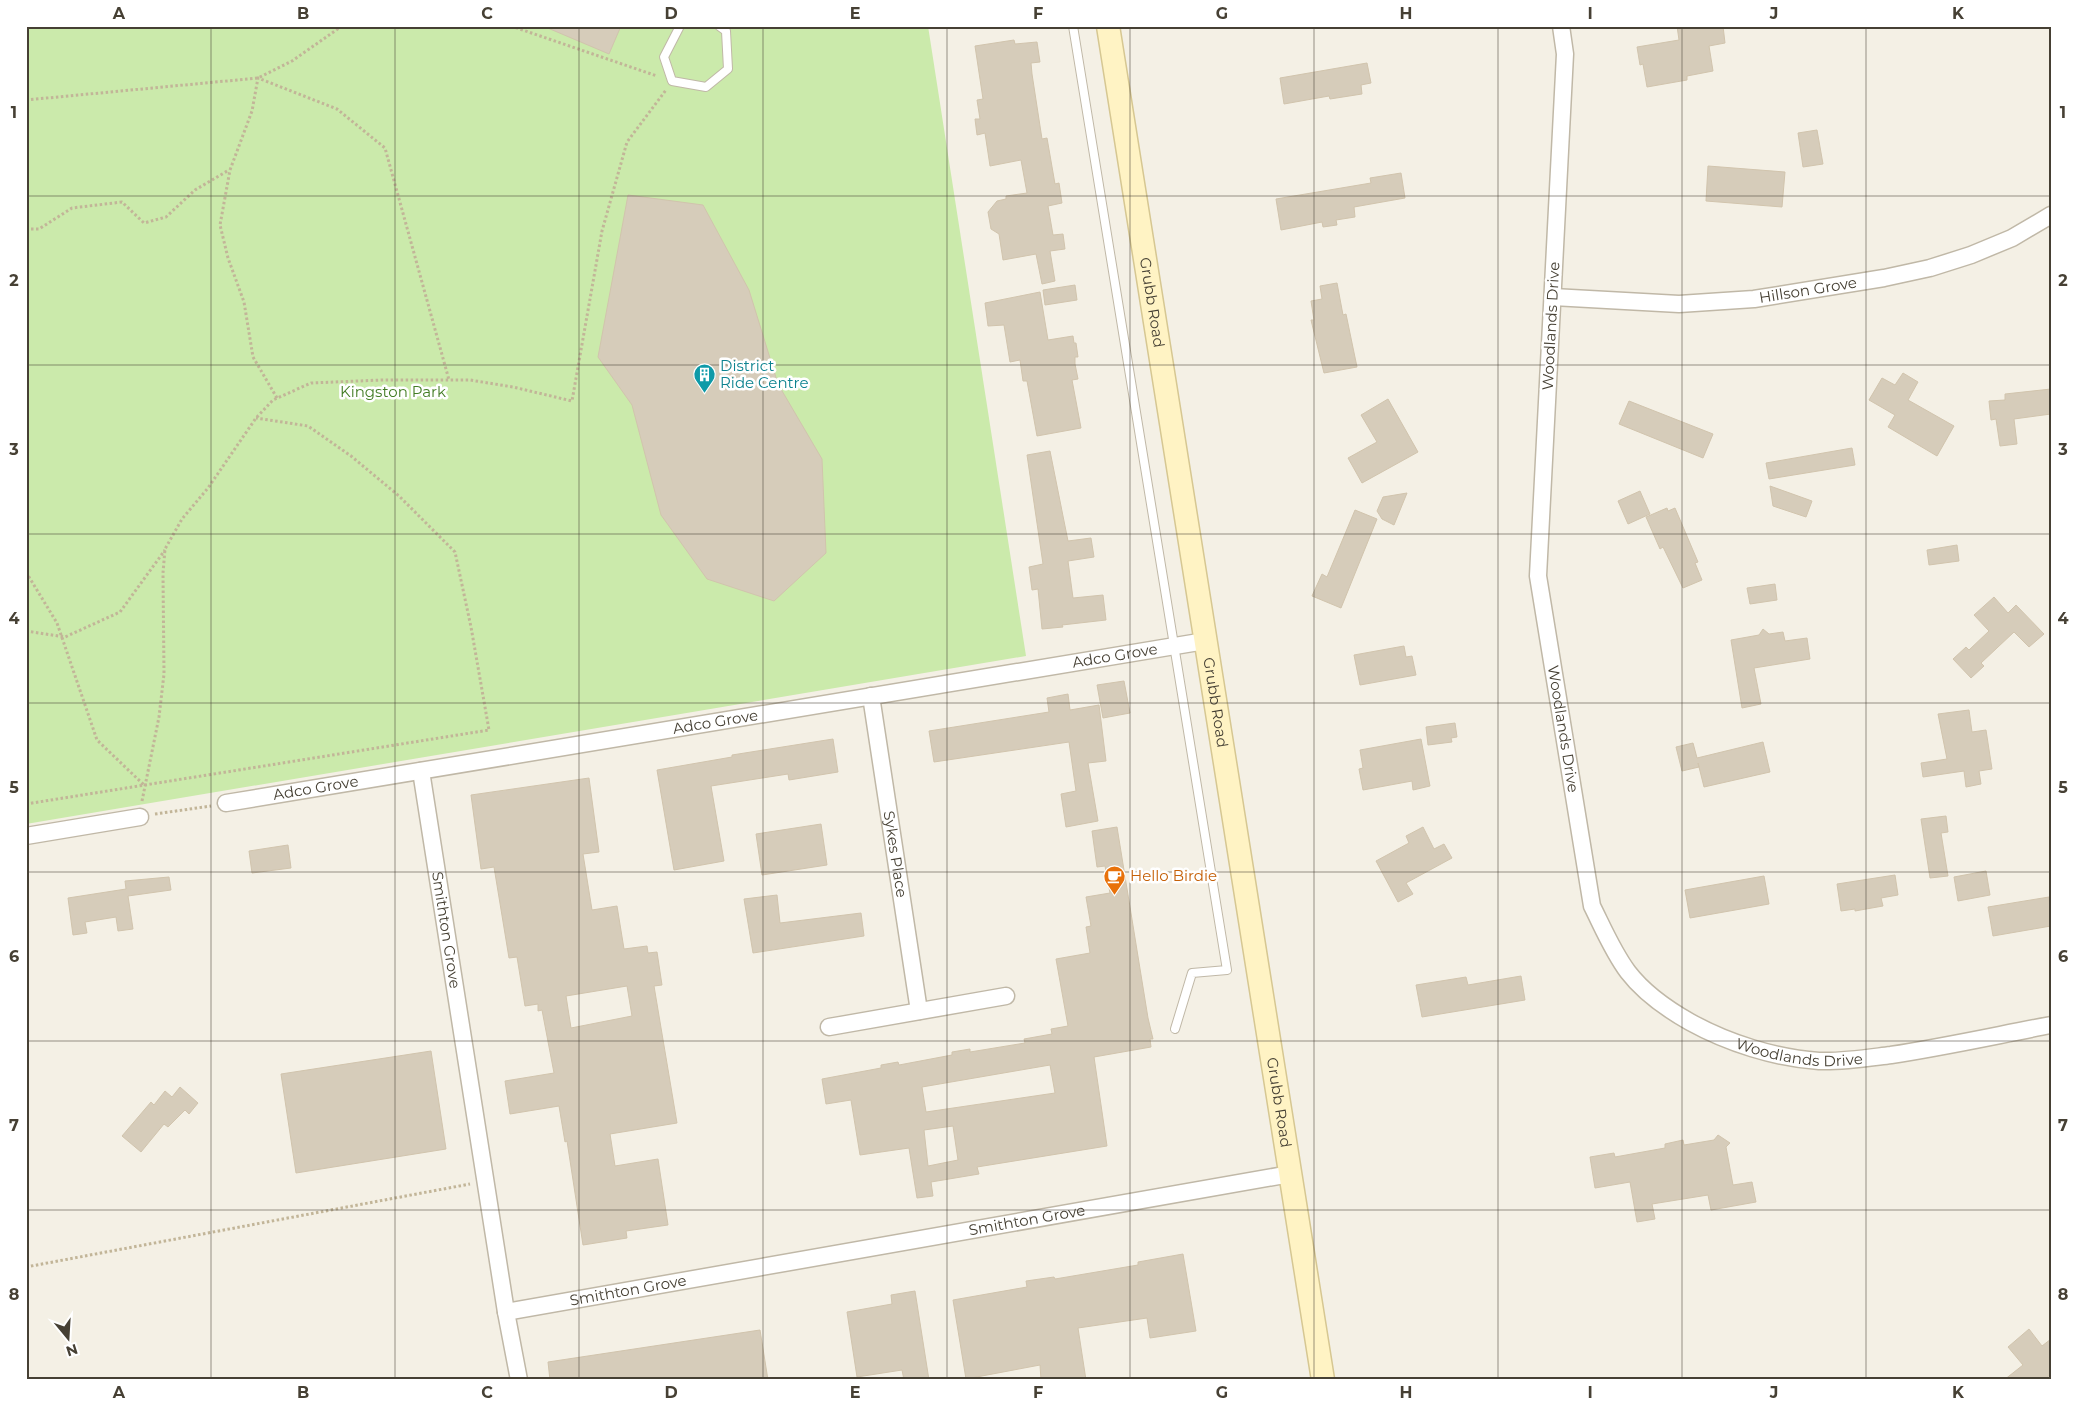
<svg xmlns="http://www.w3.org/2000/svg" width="2077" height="1406" font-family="Montserrat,sans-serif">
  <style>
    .green { fill: #cbeaab }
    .building { fill: #d6ccba; stroke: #d1c4ad; fill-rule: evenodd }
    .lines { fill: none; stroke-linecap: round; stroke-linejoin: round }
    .service-casing { stroke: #c0b8a7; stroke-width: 10 }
    .minor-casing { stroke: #c0b8a7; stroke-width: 19 }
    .secondary-casing { stroke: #d6c792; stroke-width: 25 }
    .path { stroke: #c2b598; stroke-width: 3; stroke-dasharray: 2.5 2.5; stroke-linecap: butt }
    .service { stroke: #fff; stroke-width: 8 }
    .minor { stroke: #fff; stroke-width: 16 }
    .secondary { stroke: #fff3c4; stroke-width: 22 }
    .grid { fill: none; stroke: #464034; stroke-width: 1; stroke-opacity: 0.55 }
    .labels { text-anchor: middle; stroke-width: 5; stroke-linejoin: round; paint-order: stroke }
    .street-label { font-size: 15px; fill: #464034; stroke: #fff }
    .culture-label { font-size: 15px; fill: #0d838f; stroke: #fff; text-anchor: start }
    .park-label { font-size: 15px; fill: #427c24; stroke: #fff }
    .food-label { font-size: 15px; fill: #c56008; stroke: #fff; text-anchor: start }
    .neatline { fill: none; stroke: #464034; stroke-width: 2 }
    .grid-label { font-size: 16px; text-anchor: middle; font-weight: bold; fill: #464034 }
  </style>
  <rect width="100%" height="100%" fill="#f4f0e5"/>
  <!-- green -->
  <path class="green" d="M 26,26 L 928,26 L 1026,656 L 26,824 Z"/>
  <!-- building -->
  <g class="building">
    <path d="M 543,26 L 621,26 L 609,54 Z"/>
    <path d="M 1677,26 L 1723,26 L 1725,43 L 1709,46 L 1713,71 L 1687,76 L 1687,80 L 1647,87 L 1643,64 L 1640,65 L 1637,47 L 1679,40 Z"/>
    <path d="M 1014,40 L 1015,44 L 1037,42 L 1040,62 L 1031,63 L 1032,74 L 1042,139 L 1047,138 L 1055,184 L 1059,183 L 1062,203 L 1048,206 L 1053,235 L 1063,234 L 1065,249 L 1050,251 L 1055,281 L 1042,284 L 1036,254 L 1003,260 L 999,234 L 991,229 L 988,212 L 997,201 L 1006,199 L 1006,196 L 1027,193 L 1021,160 L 990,166 L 985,133 L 977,135 L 975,119 L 980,119 L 977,100 L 983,99 L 975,46 Z"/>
    <path d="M 1367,63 L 1371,83 L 1361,85 L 1362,94 L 1330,99 L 1329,96 L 1284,104 L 1280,78 Z"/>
    <path d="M 1817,130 L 1823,164 L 1803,167 L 1798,133 Z"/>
    <path d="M 1708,166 L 1785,172 L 1782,207 L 1706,201 Z"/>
    <path d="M 1401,173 L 1405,198 L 1354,207 L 1355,217 L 1336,220 L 1337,225 L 1323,227 L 1322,222 L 1281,230 L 1276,199 L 1371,183 L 1370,178 Z"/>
    <path d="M 628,195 L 703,205 L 749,290 L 778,384 L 822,459 L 826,553 L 774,601 L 707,579 L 661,515 L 632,405 L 598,357 Z"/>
    <path d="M 1337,283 L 1343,315 L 1346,314 L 1357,367 L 1324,373 L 1311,320 L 1314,320 L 1311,301 L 1322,299 L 1320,286 Z"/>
    <path d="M 1075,285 L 1077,300 L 1045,305 L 1043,290 Z"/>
    <path d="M 1040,292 L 1048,340 L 1073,336 L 1074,343 L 1076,343 L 1078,357 L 1075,357 L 1075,364 L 1078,379 L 1072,380 L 1081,428 L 1037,436 L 1027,381 L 1023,381 L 1020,360 L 1010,362 L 1004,325 L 988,326 L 985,303 Z"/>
    <path d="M 1903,373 L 1918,382 L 1908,400 L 1954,426 L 1937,456 L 1888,427 L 1895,415 L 1869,400 L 1882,378 L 1895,385 Z"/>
    <path d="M 2051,389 L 2051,414 L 2014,419 L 2017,444 L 2000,446 L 1996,419 L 1991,420 L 1989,401 L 2005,400 L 2005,394 Z"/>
    <path d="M 1388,399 L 1418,452 L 1362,483 L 1348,458 L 1377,442 L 1361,415 Z"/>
    <path d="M 1629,401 L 1713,434 L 1703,458 L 1619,424 Z"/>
    <path d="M 1852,448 L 1855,465 L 1769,479 L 1766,463 Z"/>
    <path d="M 1050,451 L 1068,541 L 1091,538 L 1094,557 L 1068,561 L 1073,598 L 1103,595 L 1106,620 L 1062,625 L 1063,627 L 1042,629 L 1038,589 L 1032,590 L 1029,567 L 1043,564 L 1027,455 Z"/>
    <path d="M 1770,486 L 1812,501 L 1806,517 L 1773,506 Z"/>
    <path d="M 1640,491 L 1650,514 L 1628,524 L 1618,501 Z"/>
    <path d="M 1407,493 L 1394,525 L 1382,519 L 1377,511 L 1383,497 Z"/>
    <path d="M 1667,508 L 1668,511 L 1675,508 L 1698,562 L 1695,563 L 1702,580 L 1683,588 L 1663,547 L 1660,549 L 1646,517 Z"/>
    <path d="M 1355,510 L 1377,519 L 1341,608 L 1312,596 L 1322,574 L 1327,577 Z"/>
    <path d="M 1957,545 L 1959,561 L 1929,565 L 1927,550 Z"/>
    <path d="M 1775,584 L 1777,600 L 1750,604 L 1747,588 Z"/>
    <path d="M 1994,597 L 2008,613 L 2016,605 L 2044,634 L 2029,647 L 2014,632 L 1981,663 L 1984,666 L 1971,678 L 1953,659 L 1966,647 L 1969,650 L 1989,631 L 1974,615 Z"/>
    <path d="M 1763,629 L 1769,634 L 1783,632 L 1785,641 L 1807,638 L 1810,659 L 1754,668 L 1761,704 L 1742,708 L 1731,640 L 1759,635 Z"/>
    <path d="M 1404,646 L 1406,657 L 1412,656 L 1416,675 L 1360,685 L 1354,655 Z"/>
    <path d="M 1124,681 L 1130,713 L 1103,718 L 1097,685 Z"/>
    <path d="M 1068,694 L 1070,710 L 1099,705 L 1106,761 L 1088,763 L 1098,821 L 1066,827 L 1061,794 L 1076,791 L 1069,742 L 934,762 L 929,731 L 1049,712 L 1047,698 Z"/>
    <path d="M 1969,710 L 1972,732 L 1986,730 L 1992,769 L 1979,771 L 1981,784 L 1966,787 L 1964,771 L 1923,777 L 1921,763 L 1947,759 L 1938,714 Z"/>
    <path d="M 1455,723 L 1457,737 L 1451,738 L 1452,742 L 1428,745 L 1426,727 Z"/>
    <path d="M 833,739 L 838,772 L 789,780 L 788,774 L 711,786 L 724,861 L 674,870 L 657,770 L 732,757 L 732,755 Z"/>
    <path d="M 1421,739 L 1430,786 L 1413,790 L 1412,781 L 1363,790 L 1359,769 L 1363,768 L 1360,750 Z"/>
    <path d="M 1763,742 L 1770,772 L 1704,787 L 1698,763 L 1699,767 L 1682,771 L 1676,747 L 1693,743 L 1697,758 Z"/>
    <path d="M 589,778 L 599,852 L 583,854 L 592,910 L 617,906 L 624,949 L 647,946 L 648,953 L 657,952 L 662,985 L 654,986 L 677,1123 L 610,1134 L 615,1166 L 658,1159 L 668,1225 L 626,1231 L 627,1238 L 583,1245 L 567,1141 L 565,1142 L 559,1106 L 510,1114 L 505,1081 L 554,1073 L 542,1010 L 538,1011 L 538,1004 L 525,1006 L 517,957 L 509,958 L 494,867 L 481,869 L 471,795 ZM 627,986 L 632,1016 L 571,1028 L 566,996 Z"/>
    <path d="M 1946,816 L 1948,832 L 1941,833 L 1948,876 L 1930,878 L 1921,819 Z"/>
    <path d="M 821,824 L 827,865 L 762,875 L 756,834 Z"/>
    <path d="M 1117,827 L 1148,1018 L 1153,1039 L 1150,1039 L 1151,1047 L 1094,1057 L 1107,1146 L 977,1167 L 979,1174 L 931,1182 L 933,1196 L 917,1198 L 909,1148 L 860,1155 L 851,1100 L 826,1104 L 822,1079 L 881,1068 L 881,1065 L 898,1062 L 899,1065 L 952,1055 L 952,1052 L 970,1049 L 970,1052 L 1025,1043 L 1024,1039 L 1052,1034 L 1051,1029 L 1068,1026 L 1056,959 L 1090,953 L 1086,927 L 1091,926 L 1086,897 L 1110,893 L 1105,866 L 1097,867 L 1092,831 ZM 1050,1065 L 1055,1093 L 926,1112 L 922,1087 ZM 953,1126 L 958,1160 L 928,1166 L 924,1130 Z"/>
    <path d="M 1423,827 L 1434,849 L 1444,844 L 1452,858 L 1406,883 L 1413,894 L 1398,902 L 1376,861 L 1409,843 L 1406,836 Z"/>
    <path d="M 288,845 L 291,868 L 252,873 L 249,851 Z"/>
    <path d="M 1986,871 L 1990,895 L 1958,901 L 1954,877 Z"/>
    <path d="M 1895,875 L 1898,895 L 1881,898 L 1883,906 L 1855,911 L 1855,909 L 1841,911 L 1837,884 Z"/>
    <path d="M 1764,876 L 1769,904 L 1690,918 L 1685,890 Z"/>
    <path d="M 169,877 L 171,890 L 128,896 L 133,929 L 118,931 L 116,917 L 85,922 L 87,933 L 73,935 L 68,898 L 126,889 L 125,881 Z"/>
    <path d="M 777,895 L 780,923 L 861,913 L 864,936 L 753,953 L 744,899 Z"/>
    <path d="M 2049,897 L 2051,926 L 1993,936 L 1988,907 Z"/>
    <path d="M 1521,976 L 1525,1000 L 1422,1017 L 1416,985 L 1466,977 L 1468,985 Z"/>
    <path d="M 431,1051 L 446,1149 L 296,1173 L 281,1074 Z"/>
    <path d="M 180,1087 L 198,1103 L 189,1114 L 185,1110 L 168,1127 L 164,1124 L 141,1152 L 122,1136 L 151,1102 L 154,1105 L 165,1091 L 172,1097 Z"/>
    <path d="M 1718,1135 L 1730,1143 L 1726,1147 L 1733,1185 L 1752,1182 L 1756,1202 L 1711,1210 L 1708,1195 L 1652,1204 L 1655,1219 L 1637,1222 L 1630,1182 L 1595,1188 L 1590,1157 L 1614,1153 L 1615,1157 L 1665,1148 L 1665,1144 L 1683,1140 L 1684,1145 L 1714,1140 Z"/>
    <path d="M 1183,1254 L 1196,1331 L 1150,1338 L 1147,1318 L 1078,1328 L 1086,1380 L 1041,1380 L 1040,1365 L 966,1379 L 953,1300 L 1027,1287 L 1026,1281 L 1054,1277 L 1055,1279 L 1138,1265 L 1138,1262 Z"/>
    <path d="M 915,1291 L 929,1380 L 904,1380 L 902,1370 L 857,1377 L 847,1312 L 892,1304 L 891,1295 Z"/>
    <path d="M 2029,1329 L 2042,1346 L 2051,1339 L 2051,1374 L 2044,1380 L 2004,1380 L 2023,1365 L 2008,1347 Z"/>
    <path d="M 760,1330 L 768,1380 L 550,1380 L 548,1362 Z"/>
  </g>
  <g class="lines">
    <defs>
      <g id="service">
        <path d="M 680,26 L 664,57 L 672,81 L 706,87 L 728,69 L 726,31 L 719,26"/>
        <path d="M 1073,26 L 1227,970 L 1192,973 L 1175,1029"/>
      </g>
      <g id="minor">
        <path id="s1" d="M 1561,26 L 1565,54 L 1538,576 L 1592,906 C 1603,928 1613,952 1628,972 C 1644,993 1667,1009 1690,1022 C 1728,1043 1775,1058 1819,1061 C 1843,1062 1867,1058 1891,1055 C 1944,1047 1998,1035 2051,1025"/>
        <path id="s2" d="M 1553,297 L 1679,304 L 1754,299 L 1884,278 L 1930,268 L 1971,255 L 2012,238 L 2051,215"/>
        <path id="s3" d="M 871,696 L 919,1011"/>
        <path id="s4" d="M 421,771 L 506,1312 L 519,1380"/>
        <path id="s5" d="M 226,803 L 1205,641"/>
        <path d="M 26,836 L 140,817"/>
        <path d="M 829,1027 L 1006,996"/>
        <path id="s6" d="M 506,1312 L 1290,1174"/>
      </g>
      <g id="secondary">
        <path id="s7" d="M 1108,26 L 1323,1380"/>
      </g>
    </defs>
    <!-- service casing -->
    <use href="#service" class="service-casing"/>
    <!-- minor casing -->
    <use href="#minor" class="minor-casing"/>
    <!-- secondary casing -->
    <use href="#secondary" class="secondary-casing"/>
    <!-- path -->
    <g class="path">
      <path d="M 511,26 L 657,76"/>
      <path d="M 26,100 L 258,78 L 292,61 L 342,26"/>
      <path d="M 26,229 L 39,229 L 72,208 L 122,202 L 144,223 L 166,217 L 195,190 L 229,170"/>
      <path d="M 277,398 L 253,357 L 244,302 L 228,258 L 220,225 L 230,170 L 252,111 L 258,78 L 337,109 L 385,148 L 449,380"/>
      <path d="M 26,572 L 57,623 L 97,740 L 144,785"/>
      <path d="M 26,631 L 65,637 L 120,612 L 165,550"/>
      <path d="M 142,801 L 159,717 L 164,674 L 163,573 L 165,549 L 182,519 L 208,488 L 256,418 L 273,400 L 311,383 L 382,380 L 470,380 L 513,387 L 572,401 L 602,231 L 627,142 L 666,90"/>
      <path d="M 26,804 L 489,730 L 471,627 L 455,552 L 399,496 L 351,456 L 308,426 L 256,418"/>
      <path d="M 155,814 L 211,806"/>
      <path d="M 26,1267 L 470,1184"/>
    </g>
    <!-- service -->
    <use href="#service" class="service"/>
    <!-- minor -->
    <use href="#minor" class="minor"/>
    <!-- secondary -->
    <use href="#secondary" class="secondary"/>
  </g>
  <!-- grid -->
  <path class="grid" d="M 211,26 L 211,1380M 395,26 L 395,1380M 579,26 L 579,1380M 763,26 L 763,1380M 947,26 L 947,1380M 1130,26 L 1130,1380M 1314,26 L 1314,1380M 1498,26 L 1498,1380M 1682,26 L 1682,1380M 1866,26 L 1866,1380M 26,196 L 2051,196M 26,365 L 2051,365M 26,534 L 2051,534M 26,703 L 2051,703M 26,872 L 2051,872M 26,1041 L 2051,1041M 26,1210 L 2051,1210"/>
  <!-- icons -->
  <defs>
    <symbol id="building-pin" viewBox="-11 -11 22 30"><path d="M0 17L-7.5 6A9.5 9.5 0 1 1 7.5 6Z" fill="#0f9aa8" stroke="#fff"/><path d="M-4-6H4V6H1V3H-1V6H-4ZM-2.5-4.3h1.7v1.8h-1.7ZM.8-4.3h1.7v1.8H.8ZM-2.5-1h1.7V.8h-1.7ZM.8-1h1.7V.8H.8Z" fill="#fff"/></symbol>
    <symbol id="cafe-pin" viewBox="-11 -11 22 30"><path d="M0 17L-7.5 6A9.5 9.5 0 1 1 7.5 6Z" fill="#e8710a" stroke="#fff"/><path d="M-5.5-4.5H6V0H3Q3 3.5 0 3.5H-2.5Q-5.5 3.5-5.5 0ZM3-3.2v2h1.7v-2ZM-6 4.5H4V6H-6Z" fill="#fff"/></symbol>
  </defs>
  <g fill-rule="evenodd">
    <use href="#building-pin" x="692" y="362" width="25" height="34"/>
    <use href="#cafe-pin" x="1102" y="864" width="25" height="34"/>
  </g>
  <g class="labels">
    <!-- street labels -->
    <g class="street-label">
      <text dy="5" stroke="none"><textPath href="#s2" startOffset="256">Hillson Grove</textPath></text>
      <text dy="5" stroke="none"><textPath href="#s7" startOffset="280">Grubb Road</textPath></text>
      <text transform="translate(1551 326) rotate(-87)" y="5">Woodlands Drive</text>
      <text dy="5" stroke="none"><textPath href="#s5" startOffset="901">Adco Grove</textPath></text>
      <text dy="5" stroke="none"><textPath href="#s7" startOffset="685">Grubb Road</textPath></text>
      <text dy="5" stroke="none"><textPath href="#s5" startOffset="496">Adco Grove</textPath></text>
      <text dy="5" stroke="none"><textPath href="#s1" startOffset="706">Woodlands Drive</textPath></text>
      <text dy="5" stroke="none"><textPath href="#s5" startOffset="91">Adco Grove</textPath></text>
      <text dy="5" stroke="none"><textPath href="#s3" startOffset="160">Sykes Place</textPath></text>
      <text dy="5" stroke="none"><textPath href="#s4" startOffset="161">Smithton Grove</textPath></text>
      <text dy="5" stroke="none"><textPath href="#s1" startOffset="1156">Woodlands Drive</textPath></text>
      <text dy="5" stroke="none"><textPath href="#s7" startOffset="1090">Grubb Road</textPath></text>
      <text dy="5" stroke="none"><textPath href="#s6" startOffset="529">Smithton Grove</textPath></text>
      <text dy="5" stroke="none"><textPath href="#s6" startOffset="124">Smithton Grove</textPath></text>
    </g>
    <!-- culture labels -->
    <g class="culture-label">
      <text x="720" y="371">District<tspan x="720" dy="17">Ride Centre</tspan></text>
    </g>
    <!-- park labels -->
    <g class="park-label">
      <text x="393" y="397">Kingston Park</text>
    </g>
    <!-- food labels -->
    <g class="food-label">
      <text x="1130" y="881">Hello Birdie</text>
    </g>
  </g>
  <!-- border -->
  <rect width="2077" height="1406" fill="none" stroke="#ffffff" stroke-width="55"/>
  <!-- north arrow -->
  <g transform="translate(68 1338) rotate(162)" stroke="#ffffff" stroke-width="4" paint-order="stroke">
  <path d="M0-4L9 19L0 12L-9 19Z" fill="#464034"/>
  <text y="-8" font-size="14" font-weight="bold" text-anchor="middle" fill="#464034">N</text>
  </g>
  <rect x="28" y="28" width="2022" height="1350" class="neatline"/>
  <g class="grid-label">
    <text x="119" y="19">A</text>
    <text x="303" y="19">B</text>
    <text x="487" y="19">C</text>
    <text x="671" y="19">D</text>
    <text x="855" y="19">E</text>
    <text x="1038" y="19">F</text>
    <text x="1222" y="19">G</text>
    <text x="1406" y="19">H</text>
    <text x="1590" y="19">I</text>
    <text x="1774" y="19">J</text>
    <text x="1958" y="19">K</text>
    <text x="14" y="118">1</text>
    <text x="2063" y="118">1</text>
    <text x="14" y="286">2</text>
    <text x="2063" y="286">2</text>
    <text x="14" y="455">3</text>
    <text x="2063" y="455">3</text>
    <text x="14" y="624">4</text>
    <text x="2063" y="624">4</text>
    <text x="14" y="793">5</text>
    <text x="2063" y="793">5</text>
    <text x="14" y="962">6</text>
    <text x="2063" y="962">6</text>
    <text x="14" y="1131">7</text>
    <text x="2063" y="1131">7</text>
    <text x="14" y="1300">8</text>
    <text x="2063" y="1300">8</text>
    <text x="119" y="1398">A</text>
    <text x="303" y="1398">B</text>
    <text x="487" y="1398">C</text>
    <text x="671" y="1398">D</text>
    <text x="855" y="1398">E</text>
    <text x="1038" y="1398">F</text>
    <text x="1222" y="1398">G</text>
    <text x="1406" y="1398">H</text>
    <text x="1590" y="1398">I</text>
    <text x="1774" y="1398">J</text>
    <text x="1958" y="1398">K</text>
  </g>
</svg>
